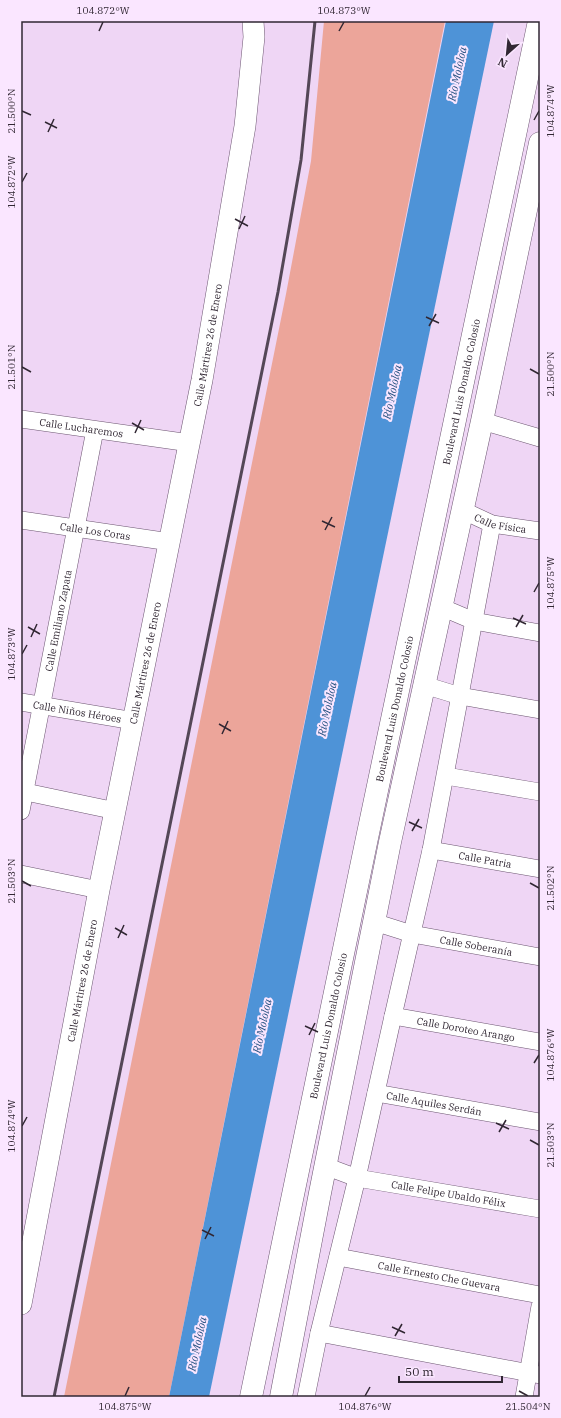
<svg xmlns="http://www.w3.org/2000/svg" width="561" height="1418" font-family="'IBM Plex Serif',serif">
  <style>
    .green { fill: #eca59a }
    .water { fill: #4e93d7 }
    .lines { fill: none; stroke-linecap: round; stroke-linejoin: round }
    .minor-casing { stroke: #6c5671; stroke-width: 18 }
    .tertiary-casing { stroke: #6c5671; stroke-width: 22 }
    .primary-casing { stroke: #6c5671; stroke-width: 23 }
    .minor { stroke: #fff; stroke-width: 17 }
    .tertiary { stroke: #fff; stroke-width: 21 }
    .primary { stroke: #fff; stroke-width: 22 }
    .rail { stroke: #544757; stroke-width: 3 }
    .ticks { fill: none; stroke: #312733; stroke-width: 1.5 }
    .labels { text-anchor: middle; stroke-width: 4; stroke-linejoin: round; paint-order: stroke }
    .street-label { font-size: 10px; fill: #312733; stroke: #fae6ff }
    .water-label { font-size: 11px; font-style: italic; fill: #1f4e7d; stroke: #fae6ff }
    .neatline { fill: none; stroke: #312733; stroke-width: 1.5 }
    .ticks-label { font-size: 10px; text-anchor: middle; fill: #312733 }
  </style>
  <rect width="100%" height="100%" fill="#efd6f5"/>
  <!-- green -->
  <path class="green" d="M 324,21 L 445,21 L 169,1397 L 64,1397 L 286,294 L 311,161 Z"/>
  <!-- water -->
  <path class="water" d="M 446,21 L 494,21 L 209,1397 L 169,1397 Z"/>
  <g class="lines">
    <defs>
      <g id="minor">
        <path id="s1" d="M 21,419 L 190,443"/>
        <path d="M 482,421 L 540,438"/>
        <path id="s2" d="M 462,510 L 492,524 L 540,531"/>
        <path id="s3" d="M 21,520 L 170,542"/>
        <path d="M 441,607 L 474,621 L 540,633"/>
        <path d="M 424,685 L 460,696 L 540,710"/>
        <path id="s4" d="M 21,702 L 134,721"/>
        <path d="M 446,776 L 540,792"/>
        <path d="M 21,791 L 116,811"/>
        <path id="s5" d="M 21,811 L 95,430"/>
        <path id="s6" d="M 431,850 L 540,869"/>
        <path d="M 21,874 L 99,890"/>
        <path id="s7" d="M 374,922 L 412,934 L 540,957"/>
        <path id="s8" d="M 393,1016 L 540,1042"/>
        <path id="s9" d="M 376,1093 L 540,1122"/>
        <path id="s10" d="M 325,1166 L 357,1178 L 540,1209"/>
        <path id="s11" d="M 338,1257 L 540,1295"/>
        <path d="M 319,1333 L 540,1375"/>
        <path d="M 306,1397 L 319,1333 L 357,1178 L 393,1016 L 431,850 L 492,524"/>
        <path d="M 524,1397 L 540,1306"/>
      </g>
      <g id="tertiary">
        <path id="s12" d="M 21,1304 L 99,890 L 202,380 L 245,126 L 254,37 L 253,21"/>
      </g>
      <g id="primary">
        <path id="s13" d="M 251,1397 L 367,838 L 539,21"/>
        <path d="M 281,1397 L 320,1193 L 390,842 L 482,421 L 540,143"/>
      </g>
    </defs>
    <!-- minor casing -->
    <use href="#minor" class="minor-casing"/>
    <!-- tertiary casing -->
    <use href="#tertiary" class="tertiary-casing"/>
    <!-- primary casing -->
    <use href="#primary" class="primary-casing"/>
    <!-- minor -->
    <use href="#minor" class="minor"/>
    <!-- tertiary -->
    <use href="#tertiary" class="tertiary"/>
    <!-- primary -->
    <use href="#primary" class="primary"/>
    <!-- rail -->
    <path class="rail" d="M 54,1397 L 278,292 L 301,160 L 315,21"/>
  </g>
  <!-- ticks -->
  <path class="ticks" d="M 99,31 L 103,22M 339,31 L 344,22M 22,111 L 31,115M 534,120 L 539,111M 45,122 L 57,128M 48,132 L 54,119M 22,182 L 27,173M 235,219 L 248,226M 239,229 L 245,216M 426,317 L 439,323M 429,326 L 436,314M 22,367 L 31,372M 530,369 L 539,374M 132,423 L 144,430M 135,433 L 141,420M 322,521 L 335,527M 325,530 L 332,517M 534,592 L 539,583M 513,618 L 526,624M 28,627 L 40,634M 516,627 L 523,615M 31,637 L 37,624M 22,654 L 27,645M 219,724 L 231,731M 222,734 L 228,721M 409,822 L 422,828M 412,831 L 419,819M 22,881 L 31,886M 530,883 L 539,888M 115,928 L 127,935M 118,938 L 124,925M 305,1026 L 318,1032M 309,1035 L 315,1023M 534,1063 L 539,1055M 496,1123 L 509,1129M 22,1126 L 27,1117M 499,1132 L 506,1120M 530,1140 L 539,1145M 202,1230 L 214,1236M 205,1239 L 211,1227M 392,1327 L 405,1333M 395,1336 L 402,1324M 519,1391 L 528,1396M 125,1396 L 129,1387M 365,1396 L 370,1387"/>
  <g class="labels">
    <!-- street labels -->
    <g class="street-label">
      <text dy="4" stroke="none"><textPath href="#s12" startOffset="977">Calle Mártires 26 de Enero</textPath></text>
      <text dy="4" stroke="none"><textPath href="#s13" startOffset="1027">Boulevard Luis Donaldo Colosio</textPath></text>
      <text dy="4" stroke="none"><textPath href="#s1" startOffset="61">Calle Lucharemos</textPath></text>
      <text dy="4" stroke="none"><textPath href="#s2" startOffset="41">Calle Física</textPath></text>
      <text dy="4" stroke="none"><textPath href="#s3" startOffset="75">Calle Los Coras</textPath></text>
      <text dy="4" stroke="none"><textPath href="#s5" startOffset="194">Calle Emiliano Zapata</textPath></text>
      <text dy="4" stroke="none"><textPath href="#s12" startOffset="653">Calle Mártires 26 de Enero</textPath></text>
      <text dy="4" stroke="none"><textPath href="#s13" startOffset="703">Boulevard Luis Donaldo Colosio</textPath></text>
      <text dy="4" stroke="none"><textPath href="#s4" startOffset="57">Calle Niños Héroes</textPath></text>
      <text dy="4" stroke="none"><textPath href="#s6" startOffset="55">Calle Patria</textPath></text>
      <text dy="4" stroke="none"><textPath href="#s7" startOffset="105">Calle Soberanía</textPath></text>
      <text dy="4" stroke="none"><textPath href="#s12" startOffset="329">Calle Mártires 26 de Enero</textPath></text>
      <text dy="4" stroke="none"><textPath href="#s13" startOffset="379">Boulevard Luis Donaldo Colosio</textPath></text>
      <text dy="4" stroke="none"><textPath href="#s8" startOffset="74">Calle Doroteo Arango</textPath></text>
      <text dy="4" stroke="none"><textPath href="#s9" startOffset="59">Calle Aquiles Serdán</textPath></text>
      <text dy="4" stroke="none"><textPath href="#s10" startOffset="127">Calle Felipe Ubaldo Félix</textPath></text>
      <text dy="4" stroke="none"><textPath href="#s11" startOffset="103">Calle Ernesto Che Guevara</textPath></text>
    </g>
    <!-- water labels -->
    <g class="water-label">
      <text transform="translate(457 74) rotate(-78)" y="4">Río Mololoa</text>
      <text transform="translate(392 392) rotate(-78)" y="4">Río Mololoa</text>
      <text transform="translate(327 709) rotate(-78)" y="4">Río Mololoa</text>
      <text transform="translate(262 1026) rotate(-78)" y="4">Río Mololoa</text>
      <text transform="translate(197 1344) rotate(-78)" y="4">Río Mololoa</text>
    </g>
  </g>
  <!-- border -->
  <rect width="561" height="1418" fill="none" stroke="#fae6ff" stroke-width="44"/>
  <!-- north arrow -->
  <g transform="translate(507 54) rotate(207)" stroke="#fae6ff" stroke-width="3" paint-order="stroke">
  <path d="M0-3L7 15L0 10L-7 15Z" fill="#312733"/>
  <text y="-6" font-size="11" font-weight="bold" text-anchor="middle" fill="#312733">N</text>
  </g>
  <!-- scale -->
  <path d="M399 1376v6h103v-6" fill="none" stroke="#312733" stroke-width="2"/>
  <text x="405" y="1376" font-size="12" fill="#312733" stroke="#fae6ff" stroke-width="3" paint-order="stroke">50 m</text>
  <rect x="22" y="22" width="517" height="1374" class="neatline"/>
  <g class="ticks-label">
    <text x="103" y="14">104.872°W</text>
    <text x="344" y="14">104.873°W</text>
    <text transform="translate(11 111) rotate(-90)" y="4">21.500°N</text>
    <text transform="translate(550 111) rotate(-90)" y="4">104.874°W</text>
    <text transform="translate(11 182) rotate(-90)" y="4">104.872°W</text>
    <text transform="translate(11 367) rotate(-90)" y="4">21.501°N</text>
    <text transform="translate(550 374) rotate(-90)" y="4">21.500°N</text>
    <text transform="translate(550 583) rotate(-90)" y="4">104.875°W</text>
    <text transform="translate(11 654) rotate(-90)" y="4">104.873°W</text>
    <text transform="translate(11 881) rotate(-90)" y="4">21.503°N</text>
    <text transform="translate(550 888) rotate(-90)" y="4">21.502°N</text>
    <text transform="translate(550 1055) rotate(-90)" y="4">104.876°W</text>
    <text transform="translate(11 1126) rotate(-90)" y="4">104.874°W</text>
    <text transform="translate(550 1145) rotate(-90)" y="4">21.503°N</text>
    <text x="125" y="1410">104.875°W</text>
    <text x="365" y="1410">104.876°W</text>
    <text x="528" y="1410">21.504°N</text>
  </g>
</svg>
